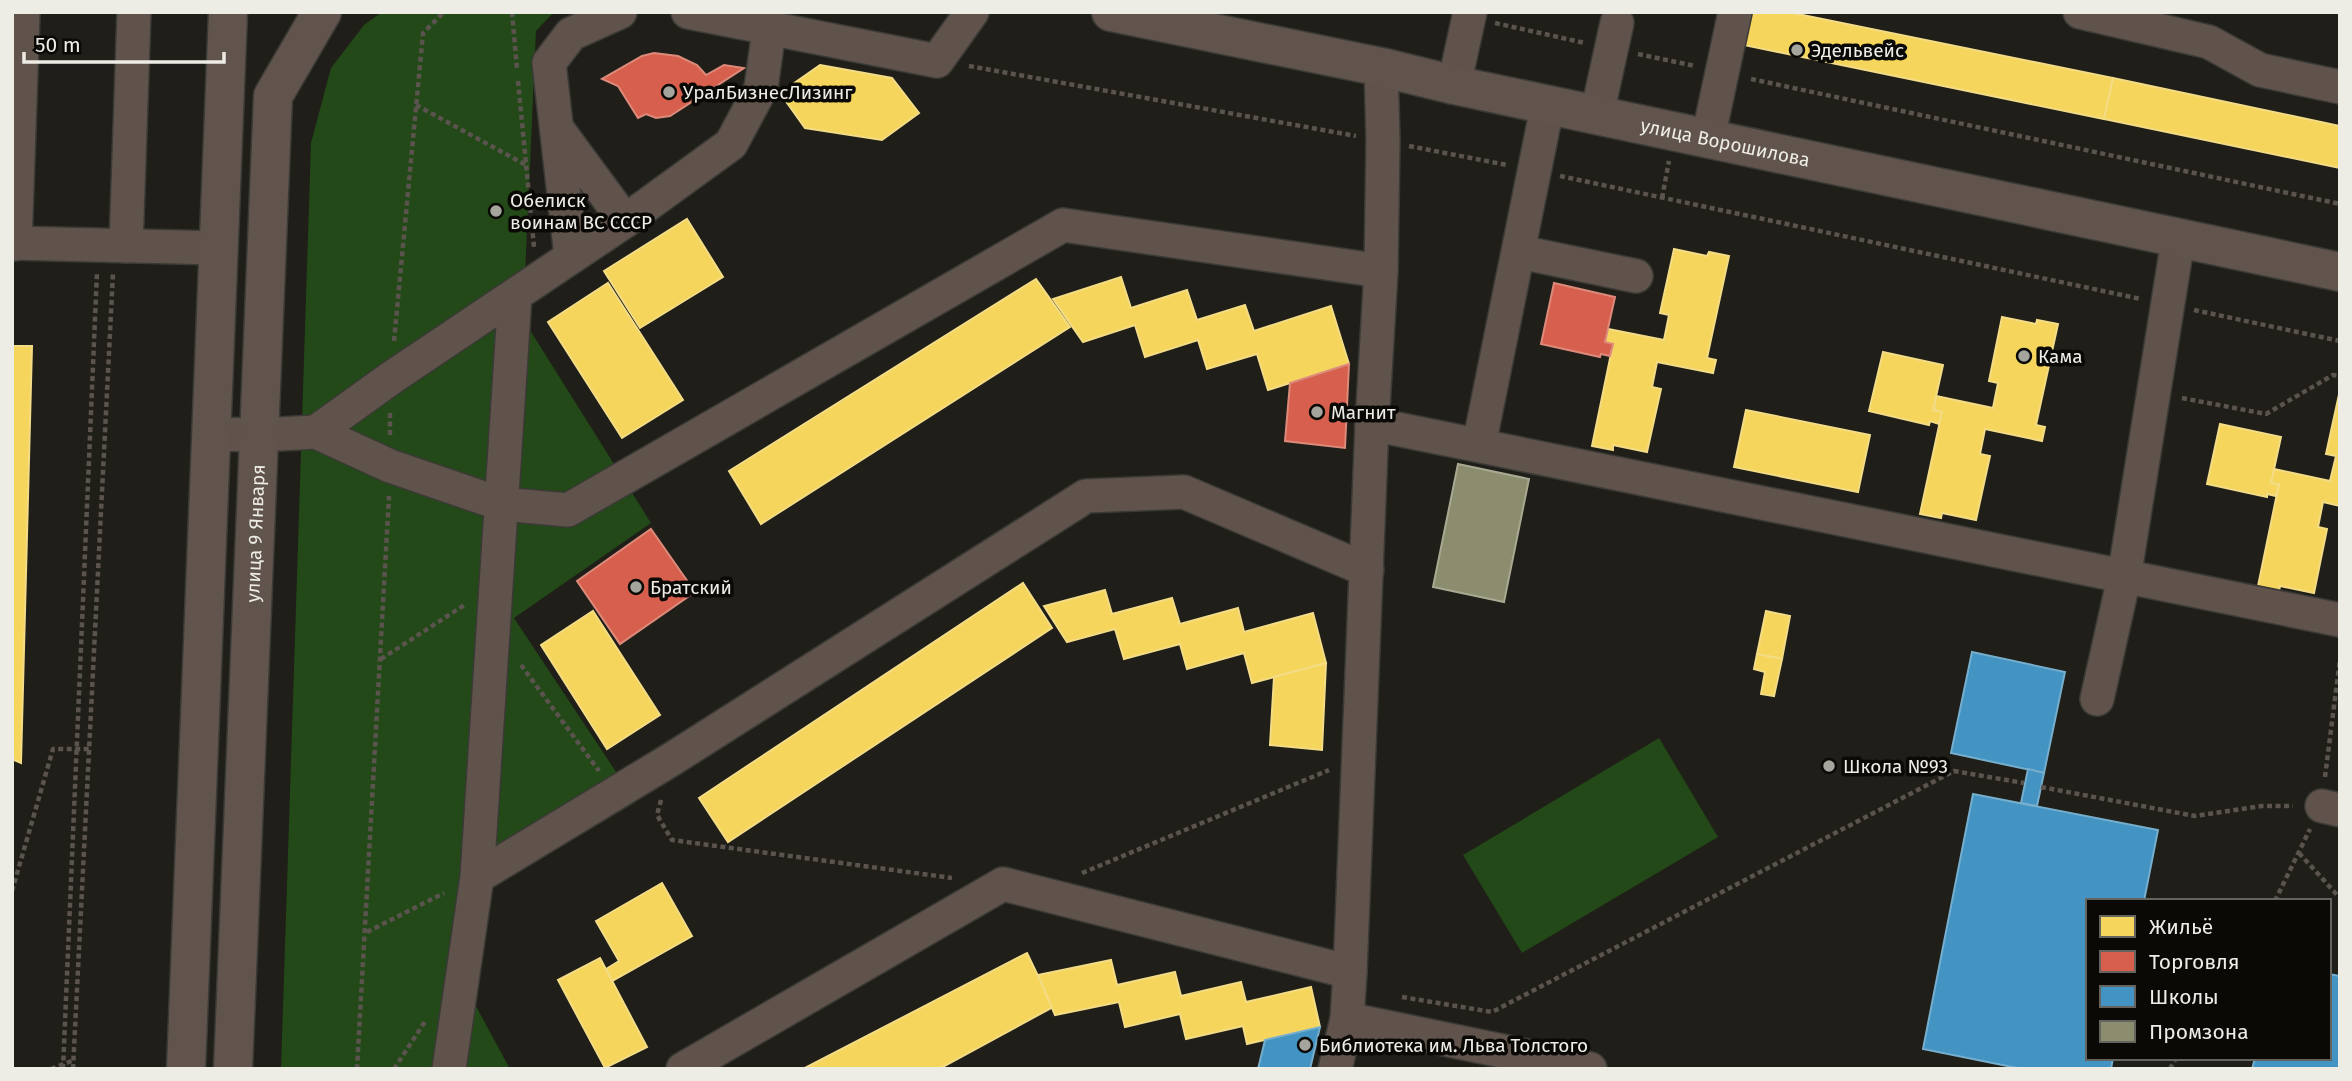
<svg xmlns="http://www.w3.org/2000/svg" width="2352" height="1081" font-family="'Fira Sans',sans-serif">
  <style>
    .green { fill: #224917 }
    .homes { fill: #f6d55c; stroke: #f3dc85; stroke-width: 2 }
    .shops { fill: #d6604d; stroke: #dd8a7b; stroke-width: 2 }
    .schools { fill: #4393c3; stroke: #76aecd; stroke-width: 2 }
    .industry { fill: #8c8c6e; stroke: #a9a992; stroke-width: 2 }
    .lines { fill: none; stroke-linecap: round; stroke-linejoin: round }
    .minor-casing { stroke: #3b3a36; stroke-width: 36 }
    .major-casing { stroke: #3b3a36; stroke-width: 41 }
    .path { stroke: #5b544e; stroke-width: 4.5; stroke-dasharray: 5 3.5; stroke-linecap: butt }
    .minor { stroke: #60534c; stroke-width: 33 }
    .major { stroke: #60544d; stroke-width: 38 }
    .poi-dot { fill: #a5a49d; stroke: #0a0906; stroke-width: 2.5 }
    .labels { text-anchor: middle; stroke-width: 7; stroke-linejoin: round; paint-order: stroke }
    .poi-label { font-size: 19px; fill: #edece5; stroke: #0a0906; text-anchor: start }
    .street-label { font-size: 19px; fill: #edece5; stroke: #0a0906 }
  </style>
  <rect width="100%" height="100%" fill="#1f1e18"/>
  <!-- green -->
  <g class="green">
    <path d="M 382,12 L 554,12 L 536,31 L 523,319 L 651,523 L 514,618 L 636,802 L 483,893 L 471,997 L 510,1069 L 281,1069 L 311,143 L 331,68 L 364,25 Z"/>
    <path d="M 1659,738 L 1718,837 L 1522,953 L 1463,855 Z"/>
  </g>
  <!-- homes -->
  <g class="homes">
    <path d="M 1751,12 L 1788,12 L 2113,78 L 2104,119 L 1744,45 Z"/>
    <path d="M 820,65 L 892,78 L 919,113 L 882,140 L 805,128 L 780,93 Z"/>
    <path d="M 2113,78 L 2340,126 L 2340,168 L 2104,119 Z"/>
    <path d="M 687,219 L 723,277 L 640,328 L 604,271 Z"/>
    <path d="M 1674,249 L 1707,256 L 1709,252 L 1729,256 L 1707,358 L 1716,360 L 1713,373 L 1657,362 L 1652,387 L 1661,389 L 1647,452 L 1613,445 L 1613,450 L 1592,446 L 1613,344 L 1605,342 L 1608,329 L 1664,340 L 1669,315 L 1660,313 Z"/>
    <path d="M 1121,277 L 1131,308 L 1187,290 L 1197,320 L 1245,305 L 1254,331 L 1331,306 L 1349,364 L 1268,390 L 1257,354 L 1207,369 L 1198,340 L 1145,357 L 1135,325 L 1083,342 L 1053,299 Z"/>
    <path d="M 1036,279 L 1070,327 L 761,524 L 729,471 Z"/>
    <path d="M 608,283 L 683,400 L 622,438 L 548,322 Z"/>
    <path d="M 2002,317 L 2036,324 L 2037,320 L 2058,324 L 2036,425 L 2045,427 L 2042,441 L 1985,429 L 1980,454 L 1990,456 L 1976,520 L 1942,513 L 1941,518 L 1920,514 L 1942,412 L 1934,410 L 1936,396 L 1993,408 L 1998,383 L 1989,381 Z"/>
    <path d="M 12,346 L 32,346 L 21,763 L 12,759 Z"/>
    <path d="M 1883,352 L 1943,365 L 1933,410 L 1942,412 L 1939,424 L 1930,421 L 1929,425 L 1869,411 Z"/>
    <path d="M 2340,390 L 2340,506 L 2323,502 L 2318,527 L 2327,529 L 2314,593 L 2280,586 L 2279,591 L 2258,586 L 2279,484 L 2271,483 L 2274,469 L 2330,481 L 2336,456 L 2326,454 Z"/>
    <path d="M 1746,410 L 1870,435 L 1858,492 L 1734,467 Z"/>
    <path d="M 2220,424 L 2281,437 L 2271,483 L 2279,485 L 2276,496 L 2267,494 L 2267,497 L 2207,484 Z"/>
    <path d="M 1023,583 L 1052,628 L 728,842 L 699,798 Z"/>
    <path d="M 1105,590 L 1112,614 L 1172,598 L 1180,624 L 1238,608 L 1244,632 L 1313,613 L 1326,663 L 1252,683 L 1244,653 L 1187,669 L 1180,644 L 1124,659 L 1115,629 L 1067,642 L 1044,606 Z"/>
    <path d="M 593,611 L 660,715 L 607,749 L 541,645 Z"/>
    <path d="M 1766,611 L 1790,616 L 1782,659 L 1757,654 Z"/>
    <path d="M 1757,654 L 1782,659 L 1774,696 L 1761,694 L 1765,672 L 1754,669 Z"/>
    <path d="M 1326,663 L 1322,750 L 1270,745 L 1274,677 Z"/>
    <path d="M 662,883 L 692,936 L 612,981 L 606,969 L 619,961 L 596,921 Z"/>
    <path d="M 1027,953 L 1053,1007 L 939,1069 L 803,1069 Z"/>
    <path d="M 600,958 L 647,1047 L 605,1068 L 558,980 Z"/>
    <path d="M 1111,960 L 1117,985 L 1175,972 L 1181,996 L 1241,982 L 1246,1002 L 1311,987 L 1320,1027 L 1247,1044 L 1243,1026 L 1186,1039 L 1180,1014 L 1125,1027 L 1119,1002 L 1055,1015 L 1038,975 Z"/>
  </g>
  <!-- shops -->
  <g class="shops">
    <path d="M 654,53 L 678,56 L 697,65 L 706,75 L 724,65 L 744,68 L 670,116 L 656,118 L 646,114 L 638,118 L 618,86 L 602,79 L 642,56 Z"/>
    <path d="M 1554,283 L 1615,297 L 1605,342 L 1613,344 L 1610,356 L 1601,354 L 1600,357 L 1541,344 Z"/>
    <path d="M 1349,364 L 1345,448 L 1285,441 L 1290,383 Z"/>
    <path d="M 651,529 L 695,592 L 620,644 L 577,581 Z"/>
  </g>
  <!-- schools -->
  <g class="schools">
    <path d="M 1972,652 L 2065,672 L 2044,773 L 1951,753 Z"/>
    <path d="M 2028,769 L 2044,773 L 2037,806 L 2021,803 Z"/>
    <path d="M 1973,794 L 2158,830 L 2144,901 L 2088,901 L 2088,1058 L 2113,1058 L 2111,1069 L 2022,1069 L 1923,1049 Z"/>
    <path d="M 2329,974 L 2340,976 L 2340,1069 L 2252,1069 L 2255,1058 L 2329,1058 Z"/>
    <path d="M 1320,1027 L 1310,1069 L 1258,1069 L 1265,1040 Z"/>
  </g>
  <!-- industry -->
  <path class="industry" d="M 1458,464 L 1529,479 L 1504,602 L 1433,587 Z"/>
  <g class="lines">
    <defs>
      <g id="minor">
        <path d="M 688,12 L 937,61 L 972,12"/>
        <path d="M 2080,12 L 2209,42 L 2260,70 L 2340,87"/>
        <path d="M 1454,85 L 1470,12"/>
        <path d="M 1597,114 L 1617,23"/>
        <path d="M 558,130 L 625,221"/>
        <path d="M 1708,138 L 1735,12"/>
        <path d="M 12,243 L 219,248"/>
        <path d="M 15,244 L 23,12"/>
        <path d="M 126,246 L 134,12"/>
        <path d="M 1520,252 L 1636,276"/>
        <path d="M 571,256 L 549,63 L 571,34 L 620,12"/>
        <path d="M 1372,424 L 2340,620"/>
        <path d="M 316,432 L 391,378 L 625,221 L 731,144 L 761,88 L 769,30"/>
        <path d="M 211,434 L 259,435 L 316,432 L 390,466 L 501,504 L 568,510 L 1063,225 L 1381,271"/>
        <path d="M 1479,445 L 1548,103"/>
        <path d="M 2097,699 L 2124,578 L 2178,240"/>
        <path d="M 2322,806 L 2340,810"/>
        <path d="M 477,877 L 672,759 L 1086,496 L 1184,492 L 1367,570"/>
        <path d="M 1347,1019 L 1590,1069"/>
        <path d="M 449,1069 L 477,877 L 515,295"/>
        <path d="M 683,1069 L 1003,884 L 1350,972"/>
        <path d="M 1335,1069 L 1347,1019 L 1350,972 L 1372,424 L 1381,271 L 1383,140 L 1381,67"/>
      </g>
      <g id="major">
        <path id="s1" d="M 1111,12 L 1381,67 L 1454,85 L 2340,272"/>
        <path d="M 186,1069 L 228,12"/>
        <path id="s2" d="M 233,1069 L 273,96 L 322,12"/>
      </g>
    </defs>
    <!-- minor casing -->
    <use href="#minor" class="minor-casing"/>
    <!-- major casing -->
    <use href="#major" class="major-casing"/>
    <!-- path -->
    <g class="path">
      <path d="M 512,12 L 517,69"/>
      <path d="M 1495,23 L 1585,43"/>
      <path d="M 1638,54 L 1695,66"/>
      <path d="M 969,66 L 1356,136"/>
      <path d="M 1751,79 L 2340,204"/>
      <path d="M 518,81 L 534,247"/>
      <path d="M 416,105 L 526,165"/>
      <path d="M 1409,146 L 1507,165"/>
      <path d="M 1560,176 L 2141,299"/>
      <path d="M 1662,198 L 1669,161"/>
      <path d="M 2194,310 L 2340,341"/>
      <path d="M 394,341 L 423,33 L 444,12"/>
      <path d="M 2182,398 L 2266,414 L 2333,375 L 2340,376"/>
      <path d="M 390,435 L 390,413"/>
      <path d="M 381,659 L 466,604"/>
      <path d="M 521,665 L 599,771"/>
      <path d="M 2325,777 L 2340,659"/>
      <path d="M 2041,787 L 2195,816 L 2262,806 L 2293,806"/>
      <path d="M 661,800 L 657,815 L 672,840 L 952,878"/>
      <path d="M 2299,853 L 2340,898"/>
      <path d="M 1082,873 L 1329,770"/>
      <path d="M 12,891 L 53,749 L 89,749"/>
      <path d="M 2275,901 L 2310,829"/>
      <path d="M 367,932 L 444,893"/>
      <path d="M 1402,997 L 1492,1012 L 1954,771 L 2024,783"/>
      <path d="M 51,1069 L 74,1060"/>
      <path d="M 63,1069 L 97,272"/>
      <path d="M 73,1069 L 113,273"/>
      <path d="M 357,1069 L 389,496"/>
      <path d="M 394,1069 L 426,1020"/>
      <path d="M 2170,1069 L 2176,1058"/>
    </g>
    <!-- minor -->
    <use href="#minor" class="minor"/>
    <!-- major -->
    <use href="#major" class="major"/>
  </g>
  <!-- markers -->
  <g class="poi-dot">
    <circle cx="1797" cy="50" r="7"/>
    <circle cx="669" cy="92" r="7"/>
    <circle cx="496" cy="211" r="7"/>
    <circle cx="2024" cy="356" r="7"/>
    <circle cx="1317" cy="412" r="7"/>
    <circle cx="636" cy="587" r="7"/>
    <circle cx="1829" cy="766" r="7"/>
    <circle cx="1305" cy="1045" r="7"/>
  </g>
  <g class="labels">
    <!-- poi labels -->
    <g class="poi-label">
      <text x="1811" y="57">Эдельвейс</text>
      <text x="683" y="99">УралБизнесЛизинг</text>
      <text x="510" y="207">Обелиск<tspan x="510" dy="22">воинам ВС СССР</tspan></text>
      <text x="2038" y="363">Кама</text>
      <text x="1331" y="419">Магнит</text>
      <text x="650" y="594">Братский</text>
      <text x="1843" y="773">Школа №93</text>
      <text x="1319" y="1052">Библиотека им. Льва Толстого</text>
    </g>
    <!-- street labels -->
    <g class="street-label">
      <text dy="7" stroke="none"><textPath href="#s1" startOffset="628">улица Ворошилова</textPath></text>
      <text dy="7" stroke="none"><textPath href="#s2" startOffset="536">улица 9 Января</textPath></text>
    </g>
  </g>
  <!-- border -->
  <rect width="2352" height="1081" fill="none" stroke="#edece5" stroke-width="28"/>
  <!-- legend -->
  <rect x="2086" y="899" width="245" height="161" fill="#0a0906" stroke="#65645f" stroke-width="2"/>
  <rect x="2100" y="916" width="35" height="21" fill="#f6d55c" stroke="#65645f" stroke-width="2"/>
  <text x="2149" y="934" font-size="21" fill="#edece5">Жильё</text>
  <rect x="2100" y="951" width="35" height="21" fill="#d6604d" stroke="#65645f" stroke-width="2"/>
  <text x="2149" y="969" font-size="21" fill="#edece5">Торговля</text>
  <rect x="2100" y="986" width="35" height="21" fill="#4393c3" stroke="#65645f" stroke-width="2"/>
  <text x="2149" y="1004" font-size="21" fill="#edece5">Школы</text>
  <rect x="2100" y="1021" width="35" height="21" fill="#8c8c6e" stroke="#65645f" stroke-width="2"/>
  <text x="2149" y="1039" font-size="21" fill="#edece5">Промзона</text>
  <!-- scale -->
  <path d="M24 52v10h200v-10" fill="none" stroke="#edece5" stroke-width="3.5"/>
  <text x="35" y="52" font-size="21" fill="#edece5" stroke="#0a0906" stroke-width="5" paint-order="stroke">50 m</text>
</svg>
